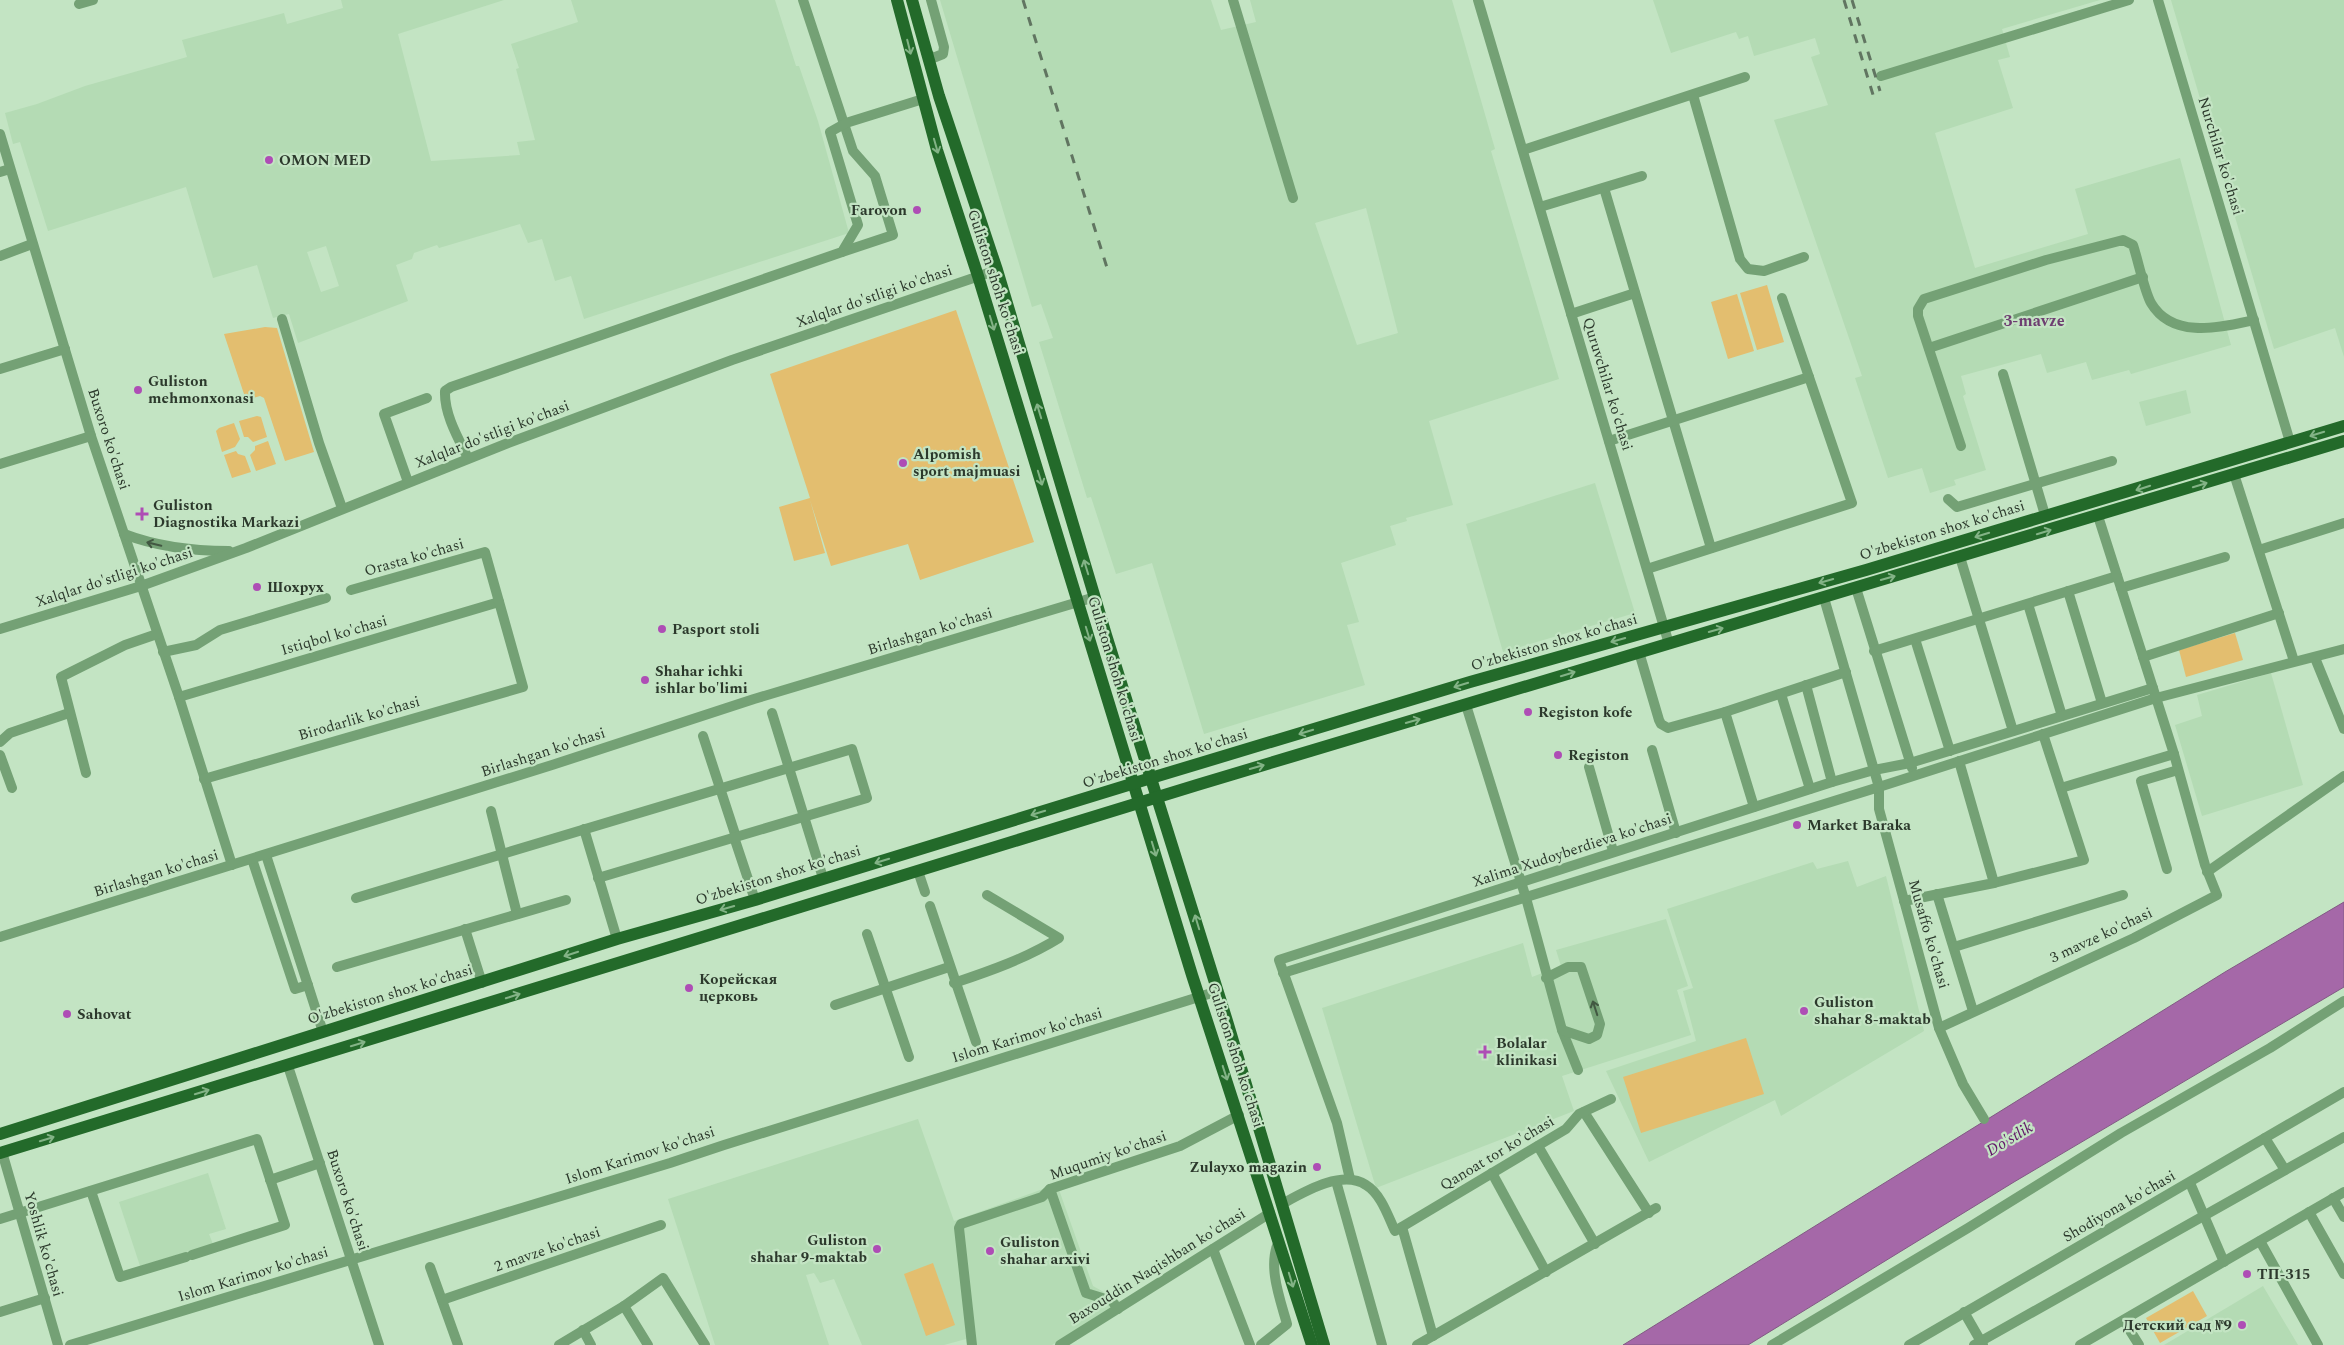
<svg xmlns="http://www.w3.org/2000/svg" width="2344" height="1345" font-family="Spectral,serif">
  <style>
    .built { fill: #b4dbb4; fill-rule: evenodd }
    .green { fill: #e3be6f }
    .water { fill: #a568a8; stroke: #815a83 }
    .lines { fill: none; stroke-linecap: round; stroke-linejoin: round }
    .minor { stroke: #74a175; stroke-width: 10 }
    .major { stroke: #236a2a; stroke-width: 12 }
    .rail { stroke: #617561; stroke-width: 3; stroke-dasharray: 9 9; stroke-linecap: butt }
    .oneway { stroke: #83b386 }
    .oneway2 { stroke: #425842 }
    .poi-dot { fill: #ae4db5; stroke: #c3e4c3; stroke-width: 2 }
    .labels { text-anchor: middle; stroke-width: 4.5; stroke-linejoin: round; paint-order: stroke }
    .street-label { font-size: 15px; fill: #2c392c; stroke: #c3e4c3 }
    .poi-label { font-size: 15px; font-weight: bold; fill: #2c392c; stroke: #c3e4c3; text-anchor: start }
    .neighbourhood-label { font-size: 16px; font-weight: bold; fill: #6e3e71; stroke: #c3e4c3 }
    .water-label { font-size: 16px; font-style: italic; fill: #611467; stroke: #c3e4c3 }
  </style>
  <rect width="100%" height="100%" fill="#c3e4c3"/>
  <!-- built -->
  <g class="built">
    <path d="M 341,0 L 504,0 L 398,34 L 431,161 L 520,155 L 517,142 L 535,140 L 516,69 L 519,68 L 511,44 L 578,22 L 571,0 L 775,0 L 796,66 L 799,66 L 818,121 L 849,233 L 584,319 L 571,276 L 555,281 L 542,239 L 528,243 L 520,224 L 439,248 L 437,245 L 414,253 L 412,259 L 396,265 L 408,301 L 298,343 L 289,314 L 273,318 L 257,265 L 213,278 L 186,187 L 48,231 L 20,142 L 13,144 L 5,113 L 37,104 L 85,86 L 187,57 L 182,40 L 284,13 L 287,24 L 343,8 ZM 326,246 L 339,286 L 321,292 L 307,252 Z"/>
    <path d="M 940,0 L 1211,0 L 1221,30 L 1256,22 L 1250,0 L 1452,0 L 1495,149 L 1491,151 L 1559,379 L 1429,421 L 1453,505 L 1406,518 L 1407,521 L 1390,526 L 1396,545 L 1341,563 L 1359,622 L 1347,625 L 1365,685 L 1204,734 L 1152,563 L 1116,574 L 1091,497 L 1087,498 L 1039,342 L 1053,338 L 1041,304 L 1032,307 ZM 1366,208 L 1398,333 L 1357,345 L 1315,223 Z"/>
    <path d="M 1653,0 L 2100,0 L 2002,29 L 2010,57 L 1998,60 L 2013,108 L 1935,133 L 1975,268 L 2088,234 L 2075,189 L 2180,158 L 2231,345 L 2131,374 L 2129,370 L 2092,380 L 2086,362 L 2047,373 L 2041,354 L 1961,376 L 1966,394 L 1963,396 L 1986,470 L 1954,480 L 1956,485 L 1930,493 L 1922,468 L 1888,478 L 1855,378 L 1862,376 L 1774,120 L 1828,105 L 1811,57 L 1820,54 L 1815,38 L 1754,56 L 1748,36 L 1739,39 L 1736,32 L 1671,53 Z"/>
    <path d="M 2171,0 L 2344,0 L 2344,357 L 2335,328 L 2274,349 Z"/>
    <path d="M 2186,390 L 2191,413 L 2146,426 L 2139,402 Z"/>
    <path d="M 1595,483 L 1635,613 L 1503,652 L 1466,524 Z"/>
    <path d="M 2271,673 L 2303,785 L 2202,816 L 2175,725 L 2202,716 L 2197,695 Z"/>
    <path d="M 1848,861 L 1857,887 L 1886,876 L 1924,1031 L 1781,1116 L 1775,1100 L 1649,1162 L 1606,1071 L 1696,1041 L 1683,991 L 1693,988 L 1667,909 L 1813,862 L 1817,869 Z"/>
    <path d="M 1666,919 L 1688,986 L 1677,990 L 1691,1035 L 1562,1076 L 1574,1111 L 1376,1188 L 1322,1008 L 1523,943 L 1532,977 L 1561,966 L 1556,950 Z"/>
    <path d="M 918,1119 L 954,1221 L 1057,1184 L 1093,1286 L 1120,1301 L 1052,1345 L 967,1345 L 966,1339 L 944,1345 L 862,1345 L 834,1279 L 820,1283 L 814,1273 L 806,1275 L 829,1345 L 715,1345 L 668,1199 Z"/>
    <path d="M 208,1173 L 226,1229 L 209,1234 L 213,1244 L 140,1266 L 119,1202 Z"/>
    <path d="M 2263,1286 L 2298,1345 L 2164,1345 L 2233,1304 Z"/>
  </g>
  <!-- green -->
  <g class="green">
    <path d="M 1767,285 L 1784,342 L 1757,350 L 1740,293 Z"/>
    <path d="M 1737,294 L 1754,351 L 1728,359 L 1711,302 Z"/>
    <path d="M 956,310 L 1034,542 L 920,580 L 908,544 L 831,566 L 810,500 L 825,553 L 794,561 L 779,507 L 810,498 L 770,374 Z"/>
    <path d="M 265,327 L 277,328 L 314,452 L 285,461 L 264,398 L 260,396 L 246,400 L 224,334 Z"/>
    <path d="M 257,416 L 261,417 L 267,437 L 253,442 L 248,437 L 244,437 L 239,421 Z"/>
    <path d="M 234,423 L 240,439 L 235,447 L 222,452 L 216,431 L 219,428 Z"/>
    <path d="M 268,441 L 276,464 L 256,471 L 250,455 L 255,450 L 255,446 Z"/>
    <path d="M 236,451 L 238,454 L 245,456 L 251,472 L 232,478 L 224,455 Z"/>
    <path d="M 2235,633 L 2243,660 L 2186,677 L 2179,650 Z"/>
    <path d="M 1746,1038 L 1764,1094 L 1641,1133 L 1623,1077 Z"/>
    <path d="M 933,1263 L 955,1325 L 926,1336 L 904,1274 Z"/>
    <path d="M 2193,1291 L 2207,1316 L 2160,1343 L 2146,1318 Z"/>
  </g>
  <!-- water -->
  <path class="water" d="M 2344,902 L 2344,987 L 2014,1182 L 1748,1345 L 1623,1345 L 2225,972 Z"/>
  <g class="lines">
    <!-- minor -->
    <g class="minor">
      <path d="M 803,0 L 853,151 L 875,176 L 893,235 L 842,252"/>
      <path d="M 1233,0 L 1293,198"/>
      <path d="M 1478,0 L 1669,644"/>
      <path d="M 2158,0 L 2290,442"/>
      <path d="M 79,4 L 93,0"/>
      <path d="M 926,52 L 933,58 L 943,54 L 944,47 L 931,0"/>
      <path d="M 1881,76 L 2129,0"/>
      <path d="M 1693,95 L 1740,259 L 1748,269 L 1764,271 L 1804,257"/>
      <path d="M 0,134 L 91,436 L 179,697 L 232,865"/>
      <path d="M 1523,150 L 1745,77"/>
      <path d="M 0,172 L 10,169"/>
      <path d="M 1604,188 L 1711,548"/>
      <path d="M 1540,207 L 1642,176"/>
      <path d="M 0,256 L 32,244"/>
      <path d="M 1571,314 L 1635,293"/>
      <path d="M 282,319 L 319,443 L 342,508"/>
      <path d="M 1929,348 L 2143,277"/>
      <path d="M 0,369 L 65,349"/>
      <path d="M 2003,374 L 2045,515"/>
      <path d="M 1609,441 L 1809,377"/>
      <path d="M 1961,446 L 1918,316 L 1918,309 L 1924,299 L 2046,260 L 2123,240 L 2133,245 C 2138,260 2144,290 2151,303 C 2173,340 2221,327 2254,320"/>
      <path d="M 468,458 C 458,438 444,414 445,391 L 451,387 L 842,252 L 858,225 L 830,132 L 846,123 L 923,99"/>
      <path d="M 0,464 L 91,436"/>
      <path d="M 2234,474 L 2294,661"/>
      <path d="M 408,482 L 384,414 L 427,398"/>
      <path d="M 1948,499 L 1957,507 L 2112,461"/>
      <path d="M 124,534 C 158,547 192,551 229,551"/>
      <path d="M 2259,550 L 2344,523"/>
      <path d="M 1960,557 L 2013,731"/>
      <path d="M 1647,569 L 1852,503 L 1782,298"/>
      <path d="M 1856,588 L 1912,768"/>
      <path d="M 2121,588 L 2225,557"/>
      <path d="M 2068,591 L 2102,703"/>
      <path d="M 1824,598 L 1874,770 L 1879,787 L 1879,809 L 1939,1028 L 1963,1084 L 1984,1119"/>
      <path d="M 2028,604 L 2062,716"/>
      <path d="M 0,629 L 141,586 L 246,548 L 508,443 L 732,360 L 997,270"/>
      <path d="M 1915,639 L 1950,751"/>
      <path d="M 1874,651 L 2117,576"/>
      <path d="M 163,652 L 196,645 L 220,630 L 326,598"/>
      <path d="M 1639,652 L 1659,720 L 1661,724 L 1668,728 L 1725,712 L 1846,672"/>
      <path d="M 2143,657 L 2279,613"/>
      <path d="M 2315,658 L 2344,729"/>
      <path d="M 1806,685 L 1832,782"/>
      <path d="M 1781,694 L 1810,789"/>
      <path d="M 179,697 L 499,602"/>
      <path d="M 1466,705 L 1526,898 L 1562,1030 L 1578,1070"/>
      <path d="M 1725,712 L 1754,807"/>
      <path d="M 772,713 L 823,878"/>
      <path d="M 703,736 L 736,837"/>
      <path d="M 0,742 L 10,733 L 69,713"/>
      <path d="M 1652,750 L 1676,833"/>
      <path d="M 0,755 L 12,788"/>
      <path d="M 1589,767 L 1613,851"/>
      <path d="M 86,773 L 61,677 L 125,645 L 157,634"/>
      <path d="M 204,779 L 523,687 L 485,552 L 351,590"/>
      <path d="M 2061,788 L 2174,754"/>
      <path d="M 491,811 L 517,914"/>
      <path d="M 584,829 L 617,939"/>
      <path d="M 734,837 L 755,900"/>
      <path d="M 266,855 L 323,1032"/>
      <path d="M 252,859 L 295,989 L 308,985"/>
      <path d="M 2167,869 L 2141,781 L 2178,770"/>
      <path d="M 918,871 L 925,892"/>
      <path d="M 2207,872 L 2344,776"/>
      <path d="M 1994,883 L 2084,860 L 2043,734"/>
      <path d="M 1937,894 L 1973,1011"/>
      <path d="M 356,898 L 852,749 L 867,798 L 598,878"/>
      <path d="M 1904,901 L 1994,883 L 1959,761"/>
      <path d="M 930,906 L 976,1042"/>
      <path d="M 465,929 L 482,983"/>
      <path d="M 867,934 L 909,1057"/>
      <path d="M 0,937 L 552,765 L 754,699 L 1095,597"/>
      <path d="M 1954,947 L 2123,895"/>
      <path d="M 337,967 L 566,900"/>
      <path d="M 1283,973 L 1879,787 L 2156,698 L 2344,649"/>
      <path d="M 1546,978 L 1568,967 L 1581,967 L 1600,1024 L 1597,1035 L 1589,1039 L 1562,1030"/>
      <path d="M 954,983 C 990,971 1027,958 1059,938 L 987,895"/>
      <path d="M 835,1005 L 949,967"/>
      <path d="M 1939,1028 L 2134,938 L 2217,895 L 2205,865 L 2174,754 L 2098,516"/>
      <path d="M 288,1066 L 379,1345"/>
      <path d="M 1584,1112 L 1649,1213"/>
      <path d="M 2265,1138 L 2285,1170"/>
      <path d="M 1538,1146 L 1595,1244"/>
      <path d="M 2,1152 L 58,1345"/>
      <path d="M 1492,1173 L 1546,1272"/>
      <path d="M 1350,1179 L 1337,1123 L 1279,960 L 1832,782 L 1874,770 L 1910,763 L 2153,688"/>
      <path d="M 270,1180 L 320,1163"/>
      <path d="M 1336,1181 L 1382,1345"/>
      <path d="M 2190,1183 L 2224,1262"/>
      <path d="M 1050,1189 L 1086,1293 L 1112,1301 L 1118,1309"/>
      <path d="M 91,1191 L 120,1277 L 186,1257"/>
      <path d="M 2333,1198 L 2344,1217"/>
      <path d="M 1282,1204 C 1304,1192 1342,1169 1366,1185 C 1381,1194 1388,1216 1395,1231 L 1566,1129 L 1579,1114 L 1611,1099"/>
      <path d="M 2309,1212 L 2344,1274"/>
      <path d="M 0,1219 L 257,1139 L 285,1225 L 192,1255"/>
      <path d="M 1402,1227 L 1433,1336"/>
      <path d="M 2260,1241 L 2318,1345"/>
      <path d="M 1213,1249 L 1250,1345"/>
      <path d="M 430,1267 L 458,1345"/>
      <path d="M 442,1300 L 661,1225"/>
      <path d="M 624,1306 L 648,1345"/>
      <path d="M 0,1312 L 45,1298"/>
      <path d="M 1964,1312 L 1983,1345"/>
      <path d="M 2124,1321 L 2139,1345"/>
      <path d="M 583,1330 L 591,1345"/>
      <path d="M 70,1345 L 670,1163 L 724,1145 L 1218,991"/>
      <path d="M 559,1345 L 624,1306 L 663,1278 L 705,1345"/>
      <path d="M 972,1345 L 959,1228 L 961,1224 L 1042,1197 L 1050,1189 L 1180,1146 L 1239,1115"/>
      <path d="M 1060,1345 L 1270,1213"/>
      <path d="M 1261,1345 L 1287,1324 C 1280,1299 1267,1265 1279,1241"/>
      <path d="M 1417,1345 L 1656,1208"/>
      <path d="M 1772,1345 L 1968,1228 L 2121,1133 L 2270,1048 L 2344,1001"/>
      <path d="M 1909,1345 L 2344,1092"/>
      <path d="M 1974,1345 L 2344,1137"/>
      <path d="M 2080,1345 L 2344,1192"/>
    </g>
    <!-- major -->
    <g class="major">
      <path d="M 897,0 L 937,150 L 978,276 L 1192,975 L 1312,1345"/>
      <path d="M 912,0 L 939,96 L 997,270 L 1106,635 L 1227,1021 L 1324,1345"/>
      <path d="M 0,1134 L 617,939 L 755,900 L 1151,778 L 1470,682 L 1866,570 L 2344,426"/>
      <path d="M 0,1153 L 1197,785 L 2344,441"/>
    </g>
    <!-- rail -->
    <g class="rail">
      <path d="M 1023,0 L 1109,274"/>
      <path d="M 1844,0 L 1874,98"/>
      <path d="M 1852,0 L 1880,91"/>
    </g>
  </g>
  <!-- one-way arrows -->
  <defs><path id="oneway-shaft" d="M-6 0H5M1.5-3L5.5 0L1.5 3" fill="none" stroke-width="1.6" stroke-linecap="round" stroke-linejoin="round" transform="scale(1.25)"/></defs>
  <g class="oneway">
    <use href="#oneway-shaft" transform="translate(909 47) rotate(76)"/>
    <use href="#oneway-shaft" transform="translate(936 146) rotate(74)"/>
    <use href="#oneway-shaft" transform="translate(992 323) rotate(73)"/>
    <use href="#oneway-shaft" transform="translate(1039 411) rotate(-107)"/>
    <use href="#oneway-shaft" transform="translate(2317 434) rotate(163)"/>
    <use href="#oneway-shaft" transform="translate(1040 478) rotate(73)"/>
    <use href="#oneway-shaft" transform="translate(2200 485) rotate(-17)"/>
    <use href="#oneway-shaft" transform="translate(2143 488) rotate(162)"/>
    <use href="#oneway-shaft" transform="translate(2044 532) rotate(-17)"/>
    <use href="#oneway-shaft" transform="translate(1982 535) rotate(163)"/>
    <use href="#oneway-shaft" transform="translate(1086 567) rotate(-107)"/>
    <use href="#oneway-shaft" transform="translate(1888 578) rotate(-16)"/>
    <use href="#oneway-shaft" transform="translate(1826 581) rotate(164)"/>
    <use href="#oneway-shaft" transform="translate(1716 630) rotate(-16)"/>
    <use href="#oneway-shaft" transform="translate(1088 634) rotate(73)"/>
    <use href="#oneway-shaft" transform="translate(1618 640) rotate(164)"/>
    <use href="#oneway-shaft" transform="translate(1568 674) rotate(-17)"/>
    <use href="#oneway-shaft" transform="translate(1461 685) rotate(163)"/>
    <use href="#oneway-shaft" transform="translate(1413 721) rotate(-16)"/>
    <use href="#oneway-shaft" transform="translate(1306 732) rotate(163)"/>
    <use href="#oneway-shaft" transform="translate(1257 767) rotate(-16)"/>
    <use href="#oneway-shaft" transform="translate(1038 813) rotate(163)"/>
    <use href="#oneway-shaft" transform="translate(1154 849) rotate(73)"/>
    <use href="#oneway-shaft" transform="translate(882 861) rotate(163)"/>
    <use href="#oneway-shaft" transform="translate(727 908) rotate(164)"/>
    <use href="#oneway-shaft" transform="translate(1197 922) rotate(-107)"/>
    <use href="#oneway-shaft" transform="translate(571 954) rotate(162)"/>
    <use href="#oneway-shaft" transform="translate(513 996) rotate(-18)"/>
    <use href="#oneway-shaft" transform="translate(358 1044) rotate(-17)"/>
    <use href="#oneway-shaft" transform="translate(1225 1073) rotate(72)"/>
    <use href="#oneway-shaft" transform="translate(202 1092) rotate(-17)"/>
    <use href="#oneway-shaft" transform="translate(47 1139) rotate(-17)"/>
    <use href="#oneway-shaft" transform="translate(1291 1280) rotate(73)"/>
  </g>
  <g class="oneway2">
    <use href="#oneway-shaft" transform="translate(154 544) rotate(-167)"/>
    <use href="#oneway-shaft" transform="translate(1595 1008) rotate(-108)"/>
  </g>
  <!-- markers -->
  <g class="poi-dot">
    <circle cx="269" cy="160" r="5"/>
    <circle cx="917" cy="210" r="5"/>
    <circle cx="138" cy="390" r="5"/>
    <circle cx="903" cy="463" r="5"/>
    <path d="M139.5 506.5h5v5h5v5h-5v5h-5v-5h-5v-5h5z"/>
    <circle cx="257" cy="587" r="5"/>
    <circle cx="662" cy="629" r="5"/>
    <circle cx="645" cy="680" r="5"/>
    <circle cx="1528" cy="712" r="5"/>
    <circle cx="1558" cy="755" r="5"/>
    <circle cx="1797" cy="825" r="5"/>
    <circle cx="689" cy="988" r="5"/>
    <circle cx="1804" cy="1011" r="5"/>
    <circle cx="67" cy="1014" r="5"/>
    <path d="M1482.5 1044.5h5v5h5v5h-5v5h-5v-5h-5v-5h5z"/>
    <circle cx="1317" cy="1167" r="5"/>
    <circle cx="877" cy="1249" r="5"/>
    <circle cx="990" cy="1251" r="5"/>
    <circle cx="2247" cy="1274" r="5"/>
    <circle cx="2242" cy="1325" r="5"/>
  </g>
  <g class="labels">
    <!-- street labels -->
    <g class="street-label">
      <text transform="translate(2221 156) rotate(73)" y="5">Nurchilar ko'chasi</text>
      <text transform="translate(996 282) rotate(72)" y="5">Guliston shoh ko'chasi</text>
      <text transform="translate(874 296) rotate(-19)" y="5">Xalqlar do'stligi ko'chasi</text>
      <text transform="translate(1608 384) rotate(73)" y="5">Quruvchilar ko'chasi</text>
      <text transform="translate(492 434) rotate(-21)" y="5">Xalqlar do'stligi ko'chasi</text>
      <text transform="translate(109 439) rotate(72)" y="5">Buxoro ko'chasi</text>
      <text transform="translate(1942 530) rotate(-17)" y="5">O'zbekiston shox ko'chasi</text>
      <text transform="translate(414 557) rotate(-16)" y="5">Orasta ko'chasi</text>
      <text transform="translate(114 577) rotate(-18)" y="5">Xalqlar do'stligi ko'chasi</text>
      <text transform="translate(930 631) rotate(-17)" y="5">Birlashgan ko'chasi</text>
      <text transform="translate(334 635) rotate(-16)" y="5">Istiqbol ko'chasi</text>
      <text transform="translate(1554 642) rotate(-16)" y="5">O'zbekiston shox ko'chasi</text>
      <text transform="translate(1115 669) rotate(73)" y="5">Guliston shoh ko'chasi</text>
      <text transform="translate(359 718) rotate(-16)" y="5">Birodarlik ko'chasi</text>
      <text transform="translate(543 752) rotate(-18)" y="5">Birlashgan ko'chasi</text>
      <text transform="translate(1165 758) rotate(-17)" y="5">O'zbekiston shox ko'chasi</text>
      <text transform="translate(1572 850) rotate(-18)" y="5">Xalima Xudoyberdieva ko'chasi</text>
      <text transform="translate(156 873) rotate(-17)" y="5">Birlashgan ko'chasi</text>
      <text transform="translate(778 875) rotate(-17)" y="5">O'zbekiston shox ko'chasi</text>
      <text transform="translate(1929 934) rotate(74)" y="5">Musaffo ko'chasi</text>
      <text transform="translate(2101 935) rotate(-25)" y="5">3 mavze ko'chasi</text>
      <text transform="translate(390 994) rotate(-17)" y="5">O'zbekiston shox ko'chasi</text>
      <text transform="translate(1027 1035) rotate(-17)" y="5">Islom Karimov ko'chasi</text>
      <text transform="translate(1236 1055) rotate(72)" y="5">Guliston shoh ko'chasi</text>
      <text transform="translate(1497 1153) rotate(-31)" y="5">Qanoat tor ko'chasi</text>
      <text transform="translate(640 1155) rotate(-18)" y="5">Islom Karimov ko'chasi</text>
      <text transform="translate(1108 1155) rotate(-19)" y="5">Muqumiy ko'chasi</text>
      <text transform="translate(348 1200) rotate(72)" y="5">Buxoro ko'chasi</text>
      <text transform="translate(2119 1206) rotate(-30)" y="5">Shodiyona ko'chasi</text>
      <text transform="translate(44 1244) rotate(74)" y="5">Yoshlik ko'chasi</text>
      <text transform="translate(547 1249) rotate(-19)" y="5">2 mavze ko'chasi</text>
      <text transform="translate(1157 1266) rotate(-32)" y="5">Baxouddin Naqishban ko'chasi</text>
      <text transform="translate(253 1274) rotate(-17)" y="5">Islom Karimov ko'chasi</text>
    </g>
    <!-- poi labels -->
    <g class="poi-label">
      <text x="279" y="165">OMON MED</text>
      <text x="907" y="215" text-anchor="end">Farovon</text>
      <text x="148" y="386">Guliston<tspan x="148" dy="17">mehmonxonasi</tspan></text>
      <text x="913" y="459">Alpomish<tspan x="913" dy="17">sport majmuasi</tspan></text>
      <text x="153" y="510">Guliston<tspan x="153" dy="17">Diagnostika Markazi</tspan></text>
      <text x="267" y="592">Шохрух</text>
      <text x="672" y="634">Pasport stoli</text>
      <text x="655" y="676">Shahar ichki<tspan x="655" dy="17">ishlar bo'limi</tspan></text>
      <text x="1538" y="717">Registon kofe</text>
      <text x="1568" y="760">Registon</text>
      <text x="1807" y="830">Market Baraka</text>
      <text x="699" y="984">Корейская<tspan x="699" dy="17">церковь</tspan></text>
      <text x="1814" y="1007">Guliston<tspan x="1814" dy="17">shahar 8-maktab</tspan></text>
      <text x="77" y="1019">Sahovat</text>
      <text x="1496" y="1048">Bolalar<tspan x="1496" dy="17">klinikasi</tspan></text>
      <text x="1307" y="1172" text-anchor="end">Zulayxo magazin</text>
      <text x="867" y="1245" text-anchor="end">Guliston<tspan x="867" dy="17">shahar 9-maktab</tspan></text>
      <text x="1000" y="1247">Guliston<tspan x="1000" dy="17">shahar arxivi</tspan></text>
      <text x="2257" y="1279">ТП-315</text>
      <text x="2232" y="1330" text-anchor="end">Детский сад №9</text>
    </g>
    <!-- neighbourhood labels -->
    <g class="neighbourhood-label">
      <text x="2034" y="326">3-mavze</text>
    </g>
    <!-- water labels -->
    <g class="water-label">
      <text transform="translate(2009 1138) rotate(-31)" y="6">Do'stlik</text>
    </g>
  </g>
</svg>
